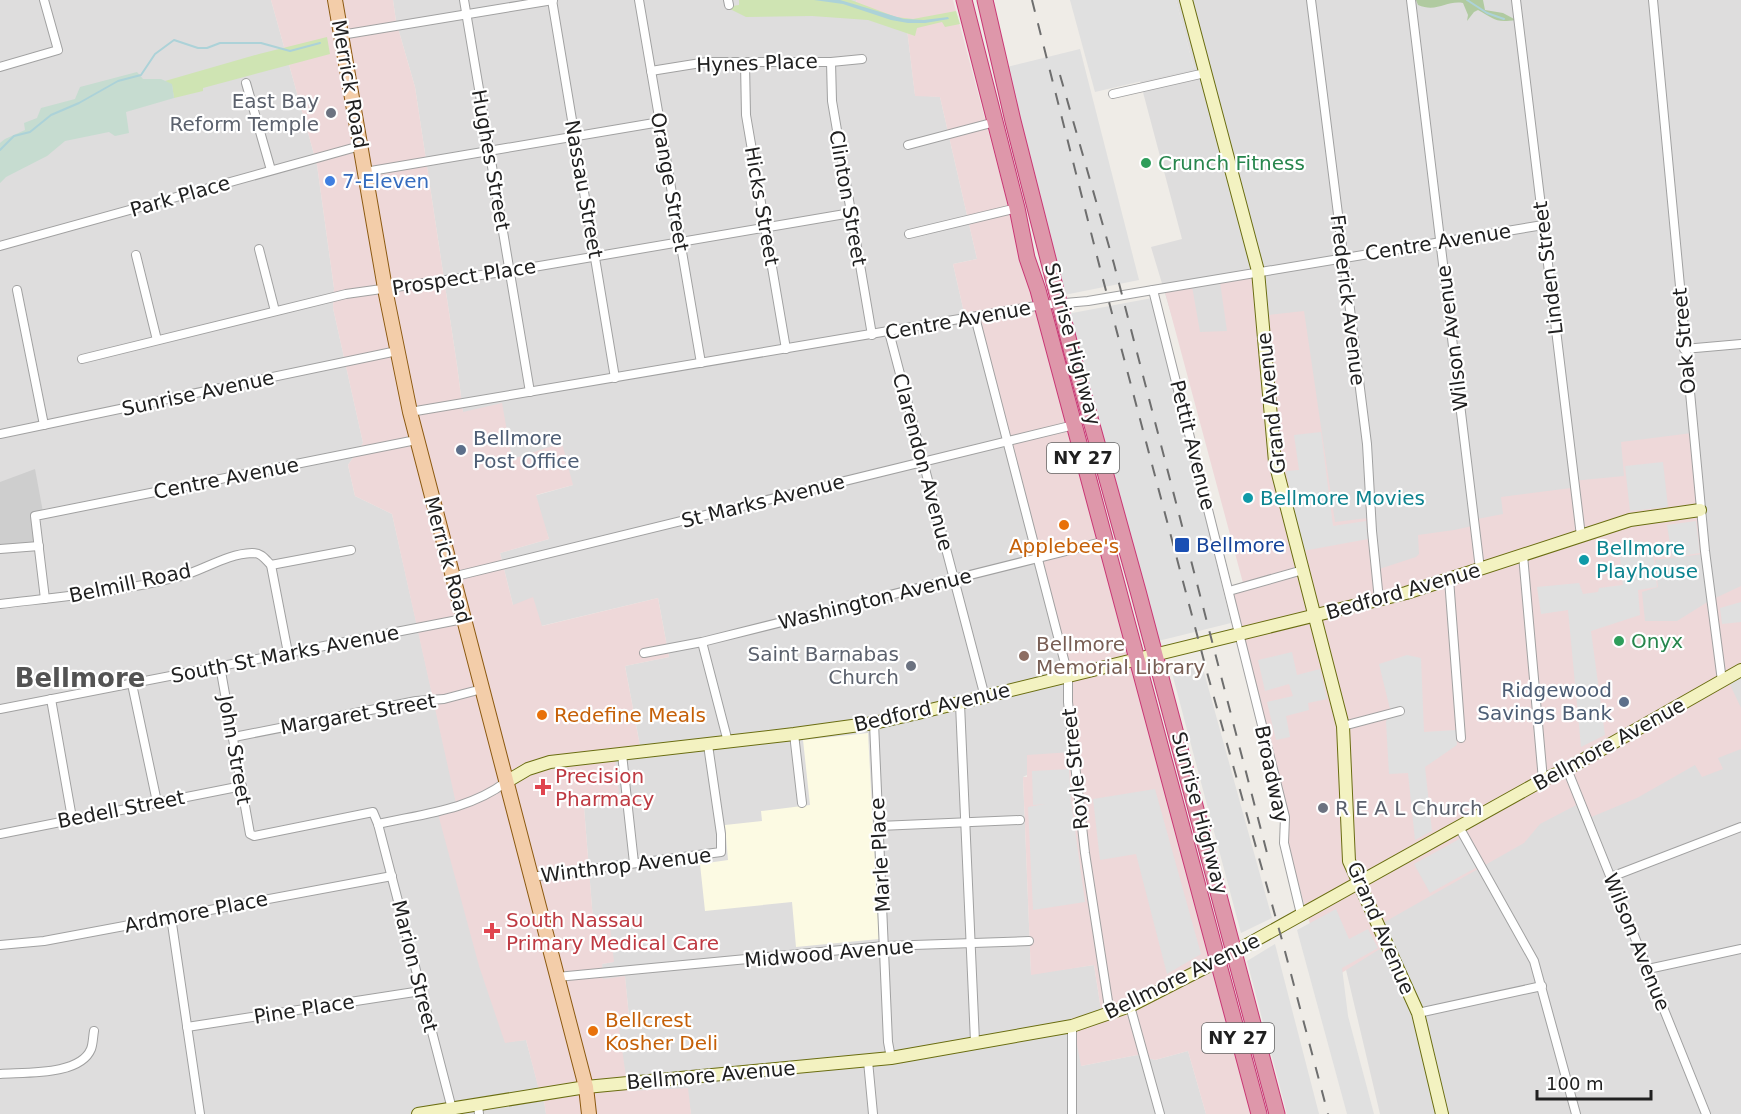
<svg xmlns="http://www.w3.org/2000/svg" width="1741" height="1114" font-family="'DejaVu Sans',sans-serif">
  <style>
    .residential { fill: #dedddd }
    .commercial { fill: #eed8d9 }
    .education { fill: #fcfae3 }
    .religious { fill: #cecece }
    .grass { fill: #cfe4b3 }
    .forest { fill: #b0caa0 }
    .wetland { fill: #c6dcd0 }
    .parking { fill: #e0e0e0 }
    .water { fill: #acd2d8 }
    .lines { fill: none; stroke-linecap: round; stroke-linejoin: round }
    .stream { stroke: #acd2d8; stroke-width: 2 }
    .street-casing { stroke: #a1a1a1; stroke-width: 10 }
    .secondary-casing { stroke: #6a6d11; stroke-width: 14 }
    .primary-casing { stroke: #8c5910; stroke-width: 16 }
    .highway-casing { stroke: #c93875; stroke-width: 17 }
    .street { stroke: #fff; stroke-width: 8 }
    .secondary { stroke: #f3f2c1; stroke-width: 12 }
    .primary { stroke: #f3cda9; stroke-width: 14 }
    .highway { stroke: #de97aa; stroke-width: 15 }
    .rail { stroke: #6e6e6e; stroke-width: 2; stroke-dasharray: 12 12; stroke-linecap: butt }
    .worship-dot { fill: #6b7280; stroke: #fff; stroke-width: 2 }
    .leisure-dot { fill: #2e9e5b; stroke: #fff; stroke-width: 2 }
    .shop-dot { fill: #3f7fe0; stroke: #fff; stroke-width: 2 }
    .service-dot { fill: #5c6f8a; stroke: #fff; stroke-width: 2 }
    .culture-dot { fill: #0f9aa8; stroke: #fff; stroke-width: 2 }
    .food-dot { fill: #e8710a; stroke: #fff; stroke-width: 2 }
    .transit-dot { fill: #1a4fb4; stroke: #fff; stroke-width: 2 }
    .education-dot { fill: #8d6e63; stroke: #fff; stroke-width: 2 }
    .health-dot { fill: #e0444e; stroke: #fff; stroke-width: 2 }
    .labels { text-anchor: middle; stroke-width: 4.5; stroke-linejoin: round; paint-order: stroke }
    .shield { fill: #fff; stroke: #636363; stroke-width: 1.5 }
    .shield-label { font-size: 18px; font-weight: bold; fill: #202020 }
    .street-label { font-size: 20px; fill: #202020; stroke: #fff }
    .worship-label { font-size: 20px; fill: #5b616d; stroke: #fff; text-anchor: end }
    .leisure-label { font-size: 20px; fill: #27864d; stroke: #fff; text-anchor: start }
    .shop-label { font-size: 20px; fill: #366cbe; stroke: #fff; text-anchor: start }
    .service-label { font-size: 20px; fill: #4e5e75; stroke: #fff; text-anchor: start }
    .culture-label { font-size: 20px; fill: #0d838f; stroke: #fff; text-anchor: start }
    .transit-label { font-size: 20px; fill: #164399; stroke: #fff; text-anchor: start }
    .food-label { font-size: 20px; fill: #c56008; stroke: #fff; text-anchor: start }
    .education-label { font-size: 20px; fill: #785e54; stroke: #fff; text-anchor: start }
    .health-label { font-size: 20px; fill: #be3a42; stroke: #fff; text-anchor: start }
    .district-label { font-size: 26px; font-weight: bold; fill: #535353; stroke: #fff }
  </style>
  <rect width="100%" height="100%" fill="#efece7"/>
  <!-- residential -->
  <g class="residential">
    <path d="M 0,0 L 271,0 L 317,165 L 334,288 L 333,308 L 363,443 L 348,465 L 355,496 L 392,514 L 458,809 L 505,1042 L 526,1040 L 540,1093 L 543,1093 L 546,1114 L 0,1114 Z"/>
    <path d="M 393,0 L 856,0 L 859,15 L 907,29 L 915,95 L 940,97 L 977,259 L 953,264 L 965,317 L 974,316 L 1066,675 L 1072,752 L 1023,777 L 1031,974 L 1094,965 L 1101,1010 L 1081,1066 L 1137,1055 L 1155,1060 L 1188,1051 L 1206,1114 L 691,1114 L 687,1089 L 628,1092 L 618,1028 L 630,1026 L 625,977 L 603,979 L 602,964 L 613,962 L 593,920 L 584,807 L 615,757 L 640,746 L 625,666 L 669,657 L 658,598 L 541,626 L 513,605 L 500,553 L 549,539 L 534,496 L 573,485 L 512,459 L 463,412 L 457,365 L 415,87 L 396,21 Z"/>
    <path d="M 1176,0 L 1741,0 L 1741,1114 L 1380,1114 L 1264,622 L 1151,247 L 1182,239 L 1140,81 L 1194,68 Z"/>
  </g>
  <!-- commercial -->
  <g class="commercial">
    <path d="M 271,0 L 393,0 L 396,21 L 415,87 L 457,365 L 463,412 L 502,403 L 512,459 L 562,443 L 573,485 L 536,495 L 549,539 L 500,553 L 513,605 L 533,597 L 542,626 L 658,598 L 669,657 L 625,666 L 640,746 L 615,757 L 620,803 L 584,807 L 593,920 L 609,918 L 614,962 L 602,964 L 603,979 L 625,976 L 630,1027 L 619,1028 L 628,1091 L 688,1088 L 691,1114 L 546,1114 L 543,1094 L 540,1094 L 526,1040 L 505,1043 L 479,966 L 438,814 L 457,808 L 392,514 L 355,496 L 348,465 L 363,443 L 333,308 L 334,288 L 317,165 Z"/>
    <path d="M 856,0 L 953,0 L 1252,1114 L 1206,1114 L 1188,1051 L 1155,1060 L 1137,1055 L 1081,1066 L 1072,1018 L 1101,1010 L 1094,965 L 1031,975 L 1023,777 L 1027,777 L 1027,755 L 1072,752 L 1066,675 L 974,316 L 965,317 L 953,264 L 977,259 L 940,97 L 915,96 L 907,29 L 859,15 Z"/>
    <path d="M 1254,276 L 1260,316 L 1304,311 L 1335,522 L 1368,518 L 1373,571 L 1416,557 L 1419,554 L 1418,535 L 1454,530 L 1472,526 L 1472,520 L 1503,514 L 1501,497 L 1571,488 L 1572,481 L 1624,476 L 1621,442 L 1692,433 L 1704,554 L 1655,560 L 1658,587 L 1642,592 L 1645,621 L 1677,621 L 1709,601 L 1741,586 L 1741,667 L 1726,676 L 1741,708 L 1741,749 L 1718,758 L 1723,769 L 1702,777 L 1695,765 L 1637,798 L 1589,818 L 1582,802 L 1540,824 L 1524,843 L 1374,928 L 1383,947 L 1327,982 L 1286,842 L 1288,820 L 1232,587 L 1243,583 L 1165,292 L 1192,286 L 1200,332 L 1227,331 L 1220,282 Z"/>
  </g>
  <!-- education -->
  <path class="education" d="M 868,733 L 879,939 L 796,947 L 792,902 L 705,911 L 700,864 L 728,860 L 725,825 L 762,821 L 761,811 L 810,805 L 803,740 Z"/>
  <!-- religious -->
  <path class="religious" d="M 35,469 L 43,512 L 33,515 L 37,545 L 0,548 L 0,482 Z"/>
  <!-- grass -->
  <g class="grass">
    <path d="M 739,0 L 851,0 L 896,17 L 913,19 L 956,11 L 960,24 L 945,27 L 942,22 L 917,28 L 915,36 L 868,20 L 812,16 L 746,17 L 726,7 L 739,5 Z"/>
    <path d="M 327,37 L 330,54 L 203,88 L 203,91 L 174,98 L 172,85 L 165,81 L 259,54 Z"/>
  </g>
  <!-- forest -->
  <path class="forest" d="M 1416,0 L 1483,0 L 1485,10 L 1503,13 L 1516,20 C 1494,23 1495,19 1478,10 L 1474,12 L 1467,21 L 1468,15 L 1463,3 C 1447,0 1437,13 1418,5 Z"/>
  <!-- wetland -->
  <path class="wetland" d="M 137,72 L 143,79 L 161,79 L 172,84 L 174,98 L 126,112 L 129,133 L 115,136 L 109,132 L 65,141 L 47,156 L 6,177 L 0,183 L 0,143 L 5,139 L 25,130 L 24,123 L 37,118 L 41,108 L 75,99 L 80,87 Z"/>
  <!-- parking -->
  <g class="parking">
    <path d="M 1070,0 L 1176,0 L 1194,69 L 1095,92 Z"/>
    <path d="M 1080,49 L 1139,280 L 1064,295 L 1007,67 Z"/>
    <path d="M 1152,298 L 1231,623 L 1150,643 L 1067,314 Z"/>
    <path d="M 1321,432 L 1333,526 L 1366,521 L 1368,539 L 1303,551 L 1286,471 L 1299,470 L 1294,435 Z"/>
    <path d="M 1663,462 L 1668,507 L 1630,511 L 1625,466 Z"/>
    <path d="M 1696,521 L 1700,553 L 1672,557 L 1667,525 Z"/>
    <path d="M 1653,553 L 1657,587 L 1638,590 L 1640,615 L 1591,631 L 1605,735 L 1581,747 L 1568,610 L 1541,614 L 1537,587 L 1579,583 L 1583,594 L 1598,592 L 1599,588 L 1623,585 L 1620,557 Z"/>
    <path d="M 1741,602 L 1741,622 L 1722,624 L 1720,608 Z"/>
    <path d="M 1292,652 L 1297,675 L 1320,669 L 1327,699 L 1308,703 L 1309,710 L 1286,716 L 1290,737 L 1276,740 L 1267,702 L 1293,696 L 1289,684 L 1265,691 L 1258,660 Z"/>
    <path d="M 1407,655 L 1421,658 L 1424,732 L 1456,730 L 1457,745 L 1425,767 L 1432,831 L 1415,840 L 1408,773 L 1389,774 L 1386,722 L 1390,709 L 1379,664 Z"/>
    <path d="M 1202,665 L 1272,918 L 1241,933 L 1172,673 Z"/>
    <path d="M 1069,769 L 1071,800 L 1085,902 L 1033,910 L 1028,807 L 1045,804 L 1033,805 L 1032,771 Z"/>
    <path d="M 1155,789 L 1201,954 L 1167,974 L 1136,854 L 1100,860 L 1093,799 Z"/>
    <path d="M 1463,837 L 1479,866 L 1430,893 L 1414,864 Z"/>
    <path d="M 1336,909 L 1349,939 L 1368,929 L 1378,948 L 1342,968 L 1348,1016 L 1374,1114 L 1347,1114 L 1297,930 Z"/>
    <path d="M 1275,944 L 1319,1114 L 1287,1114 L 1247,961 Z"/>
  </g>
  <!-- water -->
  <path class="water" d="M 814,0 L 840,0 L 904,19 L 924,20 L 948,17 L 949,19 L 925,23 L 908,23 L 891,20 L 843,4 Z"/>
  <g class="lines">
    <!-- stream -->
    <g class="stream">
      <path d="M 1467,0 L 1487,13 L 1504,19"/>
      <path d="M 0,150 L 14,136 L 30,132 L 51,115 L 79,103 L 118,81 L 141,75 L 155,54 L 174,40 L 198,48 L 207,48 L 220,43 L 261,43 L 290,51 L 320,43"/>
    </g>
    <defs>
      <g id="street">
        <path d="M 464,0 L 530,392"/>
        <path d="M 552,0 L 615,378"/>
        <path d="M 639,0 L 701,363"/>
        <path d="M 728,0 L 729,5"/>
        <path d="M 1311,0 L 1367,444 L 1372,531 L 1379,600"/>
        <path d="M 1411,0 L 1480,569"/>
        <path d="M 1516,0 L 1581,536"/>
        <path d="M 1653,0 L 1705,551 L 1722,681"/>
        <path d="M 341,35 L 553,0"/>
        <path d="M 831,62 L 832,101 L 872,335"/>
        <path d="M 745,63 L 746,115 L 786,349"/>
        <path d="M 0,67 L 58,50 L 44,0"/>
        <path d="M 651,71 L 707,62 L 831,62 L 862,59"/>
        <path d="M 246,83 L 271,170"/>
        <path d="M 1113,94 L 1205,73"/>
        <path d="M 908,145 L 995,122"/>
        <path d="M 365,172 L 660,122"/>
        <path d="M 909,234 L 1017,208"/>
        <path d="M 0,246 L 360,146"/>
        <path d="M 259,249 L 275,311"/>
        <path d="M 136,255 L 157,340"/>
        <path d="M 17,290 L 44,425"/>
        <path d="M 1153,290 L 1285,817 L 1284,843 L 1301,914"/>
        <path d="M 975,317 L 1068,675 L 1068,702 L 1085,853 L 1110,1014"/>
        <path d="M 889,332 L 985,697"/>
        <path d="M 1684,349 L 1741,344"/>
        <path d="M 82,359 L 346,294 L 510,271 L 851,213"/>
        <path d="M 410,412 L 1042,305 L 1088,301 L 1153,290 L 1543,225"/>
        <path d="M 0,434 L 397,351"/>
        <path d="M 0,549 L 39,546"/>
        <path d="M 1523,555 L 1543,780"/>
        <path d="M 271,565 L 351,550"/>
        <path d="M 452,577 L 1074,425"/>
        <path d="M 1449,579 L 1461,738"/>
        <path d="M 1229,591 L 1303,570"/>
        <path d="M 45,599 L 35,516 L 416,440"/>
        <path d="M 0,604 C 59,597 120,592 178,577 C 203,571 225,554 252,553 C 262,553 265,559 271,565 L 288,653"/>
        <path d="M 702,642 L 728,742"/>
        <path d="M 644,653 L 702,642 L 1106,541"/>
        <path d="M 220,666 L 250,834 L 254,836 L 373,812 L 378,824 L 452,1109"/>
        <path d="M 132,684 L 157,802"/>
        <path d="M 51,699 L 72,818"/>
        <path d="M 960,704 L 975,1042"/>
        <path d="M 0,709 L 463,619"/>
        <path d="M 874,723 L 888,1042 L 891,1058"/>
        <path d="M 1343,726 L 1400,711"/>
        <path d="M 794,734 L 802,803"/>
        <path d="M 234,737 L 416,701 L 444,699 L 482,689"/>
        <path d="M 622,754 L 634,863"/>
        <path d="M 1567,769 L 1706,1114"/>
        <path d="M 378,824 C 422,814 469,810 506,782"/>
        <path d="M 879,826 L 1020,820"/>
        <path d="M 1459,827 L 1534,961 L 1576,1114"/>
        <path d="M 0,834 L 242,786"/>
        <path d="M 531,877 L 721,852 L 721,834 L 708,745"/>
        <path d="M 1611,877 L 1741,827"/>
        <path d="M 171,917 L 200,1114"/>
        <path d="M 0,945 L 44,941 L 392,876"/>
        <path d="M 1648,969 L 1741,949"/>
        <path d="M 557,977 L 884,946 L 1029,941"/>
        <path d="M 1130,1006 L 1160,1114"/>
        <path d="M 1418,1013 L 1542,986"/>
        <path d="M 1072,1026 L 1072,1114"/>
        <path d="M 187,1027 L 421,991"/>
        <path d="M 868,1061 L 873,1114"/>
        <path d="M 0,1074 C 24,1072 80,1076 91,1049 C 93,1044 93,1036 94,1031"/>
        <path d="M 478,1105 L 479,1114"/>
      </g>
      <g id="secondary">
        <path d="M 1186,0 L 1258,271 L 1275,462 L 1343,726 L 1349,861 L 1418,1013 L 1442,1114"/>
        <path d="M 506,782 L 528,769 L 550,762 L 794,734 L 874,723 L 918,713 L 1406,593 L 1630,520 L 1700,510"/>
        <path d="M 418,1114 L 586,1087 L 891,1058 L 1072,1026 L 1130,1006 L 1218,961 L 1543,780 L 1567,769 L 1741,670"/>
      </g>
      <path id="primary" d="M 335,0 L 386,294 L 410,412 L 586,1087 L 589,1114"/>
      <g id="highway">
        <path d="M 964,0 L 1017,208 L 1027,258 L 1038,290 L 1259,1114"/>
        <path d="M 985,0 L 1013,121 L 1071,349 L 1138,591 L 1277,1114"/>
      </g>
    </defs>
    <!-- street casing -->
    <use href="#street" class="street-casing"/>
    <!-- secondary casing -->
    <use href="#secondary" class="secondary-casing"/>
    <!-- primary casing -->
    <use href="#primary" class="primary-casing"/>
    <!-- highway casing -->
    <use href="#highway" class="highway-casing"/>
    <!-- street -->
    <use href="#street" class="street"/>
    <!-- secondary -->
    <use href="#secondary" class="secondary"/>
    <!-- primary -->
    <use href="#primary" class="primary"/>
    <!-- highway -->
    <use href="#highway" class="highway"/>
    <!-- rail -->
    <g class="rail">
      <path d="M 1032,0 L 1100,268 L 1208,676 L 1282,940 L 1328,1114"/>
      <path d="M 1060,75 L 1114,264 L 1267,853"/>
    </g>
  </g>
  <!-- markers -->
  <g class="worship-dot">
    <circle cx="331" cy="113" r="6"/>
    <circle cx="911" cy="666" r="6"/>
    <circle cx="1323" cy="808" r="6"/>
  </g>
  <g class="leisure-dot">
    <circle cx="1146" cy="163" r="6"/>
    <circle cx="1619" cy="641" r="6"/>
  </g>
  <circle class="shop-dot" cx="330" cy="181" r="6"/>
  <g class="service-dot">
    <circle cx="461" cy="450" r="6"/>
    <circle cx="1624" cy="702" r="6"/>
  </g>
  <g class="culture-dot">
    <circle cx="1248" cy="498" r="6"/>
    <circle cx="1584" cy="560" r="6"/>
  </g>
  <g class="food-dot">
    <circle cx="1064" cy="525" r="6"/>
    <circle cx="542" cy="715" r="6"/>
    <circle cx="593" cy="1031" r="6"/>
  </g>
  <rect class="transit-dot" x="1174" y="537" width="16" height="16" rx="3"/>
  <circle class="education-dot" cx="1024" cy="656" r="6"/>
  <g class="health-dot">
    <path d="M540 778h6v6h6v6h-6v6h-6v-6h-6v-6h6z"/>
    <path d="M489 922h6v6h6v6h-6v6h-6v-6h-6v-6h6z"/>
  </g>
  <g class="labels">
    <!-- shield labels -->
    <g class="shield">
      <rect x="1047" y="443" width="72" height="30" rx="4.5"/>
      <rect x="1202" y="1023" width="72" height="30" rx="4.5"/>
    </g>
    <g class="shield-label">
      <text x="1083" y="464">NY 27</text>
      <text x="1238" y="1044">NY 27</text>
    </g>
    <!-- street labels -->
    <g class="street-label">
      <text transform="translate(757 63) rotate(-2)" y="7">Hynes Place</text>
      <text transform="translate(350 84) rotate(80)" y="7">Merrick Road</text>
      <text transform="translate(491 160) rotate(80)" y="7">Hughes Street</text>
      <text transform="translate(670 182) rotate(80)" y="7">Orange Street</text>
      <text transform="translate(584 189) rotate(80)" y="7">Nassau Street</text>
      <text transform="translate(180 196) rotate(-16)" y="7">Park Place</text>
      <text transform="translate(848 198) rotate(80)" y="7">Clinton Street</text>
      <text transform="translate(762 206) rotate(80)" y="7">Hicks Street</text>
      <text transform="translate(1438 242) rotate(-9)" y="7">Centre Avenue</text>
      <text transform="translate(1548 268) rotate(-97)" y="7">Linden Street</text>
      <text transform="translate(464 277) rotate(-9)" y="7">Prospect Place</text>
      <text transform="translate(1348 300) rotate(83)" y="7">Frederick Avenue</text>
      <text transform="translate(958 320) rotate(-10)" y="7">Centre Avenue</text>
      <text transform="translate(1452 338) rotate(-97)" y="7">Wilson Avenue</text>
      <text transform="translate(1684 341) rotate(-95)" y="7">Oak Street</text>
      <text transform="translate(1073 344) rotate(75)" y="7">Sunrise Highway</text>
      <text transform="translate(198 393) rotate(-12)" y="7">Sunrise Avenue</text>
      <text transform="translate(1271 403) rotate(-96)" y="7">Grand Avenue</text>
      <text transform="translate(1193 445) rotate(76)" y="7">Pettit Avenue</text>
      <text transform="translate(923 462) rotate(75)" y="7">Clarendon Avenue</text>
      <text transform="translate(226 478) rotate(-11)" y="7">Centre Avenue</text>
      <text transform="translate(763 501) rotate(-14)" y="7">St Marks Avenue</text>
      <text transform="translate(448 560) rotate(75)" y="7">Merrick Road</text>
      <text transform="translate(130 583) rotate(-12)" y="7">Belmill Road</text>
      <text transform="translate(1403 591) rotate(-16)" y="7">Bedford Avenue</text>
      <text transform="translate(875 599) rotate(-14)" y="7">Washington Avenue</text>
      <text transform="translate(285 654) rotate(-11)" y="7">South St Marks Avenue</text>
      <text transform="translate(932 707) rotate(-13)" y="7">Bedford Avenue</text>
      <text transform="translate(358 714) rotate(-10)" y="7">Margaret Street</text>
      <text transform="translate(1609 744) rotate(-29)" y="7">Bellmore Avenue</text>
      <text transform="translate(235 750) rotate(80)" y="7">John Street</text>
      <text transform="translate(1075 769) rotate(-96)" y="7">Royle Street</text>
      <text transform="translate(1272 774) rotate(78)" y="7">Broadway</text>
      <text transform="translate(121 809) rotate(-11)" y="7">Bedell Street</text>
      <text transform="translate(1200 813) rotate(75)" y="7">Sunrise Highway</text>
      <text transform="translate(880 855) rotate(-93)" y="7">Marle Place</text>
      <text transform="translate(626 865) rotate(-7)" y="7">Winthrop Avenue</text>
      <text transform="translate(196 912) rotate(-11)" y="7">Ardmore Place</text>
      <text transform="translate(1381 928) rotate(67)" y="7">Grand Avenue</text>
      <text transform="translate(1637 942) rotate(68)" y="7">Wilson Avenue</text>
      <text transform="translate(829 953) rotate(-5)" y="7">Midwood Avenue</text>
      <text transform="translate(415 966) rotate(76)" y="7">Marion Street</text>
      <text transform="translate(1182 976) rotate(-26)" y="7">Bellmore Avenue</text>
      <text transform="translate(304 1009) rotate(-9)" y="7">Pine Place</text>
      <text transform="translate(711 1075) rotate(-5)" y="7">Bellmore Avenue</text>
    </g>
    <!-- worship labels -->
    <g class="worship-label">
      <text x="319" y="108">East Bay<tspan x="319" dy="23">Reform Temple</tspan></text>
      <text x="899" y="661">Saint Barnabas<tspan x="899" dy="23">Church</tspan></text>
      <text x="1335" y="815" text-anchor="start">R E A L Church</text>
    </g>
    <!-- leisure labels -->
    <g class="leisure-label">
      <text x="1158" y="170">Crunch Fitness</text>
      <text x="1631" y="648">Onyx</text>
    </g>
    <!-- shop labels -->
    <g class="shop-label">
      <text x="342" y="188">7-Eleven</text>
    </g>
    <!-- service labels -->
    <g class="service-label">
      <text x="473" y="445">Bellmore<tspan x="473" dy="23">Post Office</tspan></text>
      <text x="1612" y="697" text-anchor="end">Ridgewood<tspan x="1612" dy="23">Savings Bank</tspan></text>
    </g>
    <!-- culture labels -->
    <g class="culture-label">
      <text x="1260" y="505">Bellmore Movies</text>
      <text x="1596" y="555">Bellmore<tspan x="1596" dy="23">Playhouse</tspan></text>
    </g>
    <!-- transit labels -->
    <g class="transit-label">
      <text x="1196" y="552">Bellmore</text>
    </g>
    <!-- food labels -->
    <g class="food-label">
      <text x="1064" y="553" text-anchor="middle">Applebee's</text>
      <text x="554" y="722">Redefine Meals</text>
      <text x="605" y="1027">Bellcrest<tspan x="605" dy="23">Kosher Deli</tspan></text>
    </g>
    <!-- education labels -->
    <g class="education-label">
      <text x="1036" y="651">Bellmore<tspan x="1036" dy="23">Memorial Library</tspan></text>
    </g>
    <!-- health labels -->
    <g class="health-label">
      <text x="555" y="783">Precision<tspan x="555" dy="23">Pharmacy</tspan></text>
      <text x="506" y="927">South Nassau<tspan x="506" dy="23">Primary Medical Care</tspan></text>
    </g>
    <!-- district labels -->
    <g class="district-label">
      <text x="80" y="687">Bellmore</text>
    </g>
  </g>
  <!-- scale -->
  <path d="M1537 1090v9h114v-9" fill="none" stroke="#202020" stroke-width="3"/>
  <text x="1546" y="1090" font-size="18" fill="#202020" stroke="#ffffff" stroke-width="4.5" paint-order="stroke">100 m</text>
</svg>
